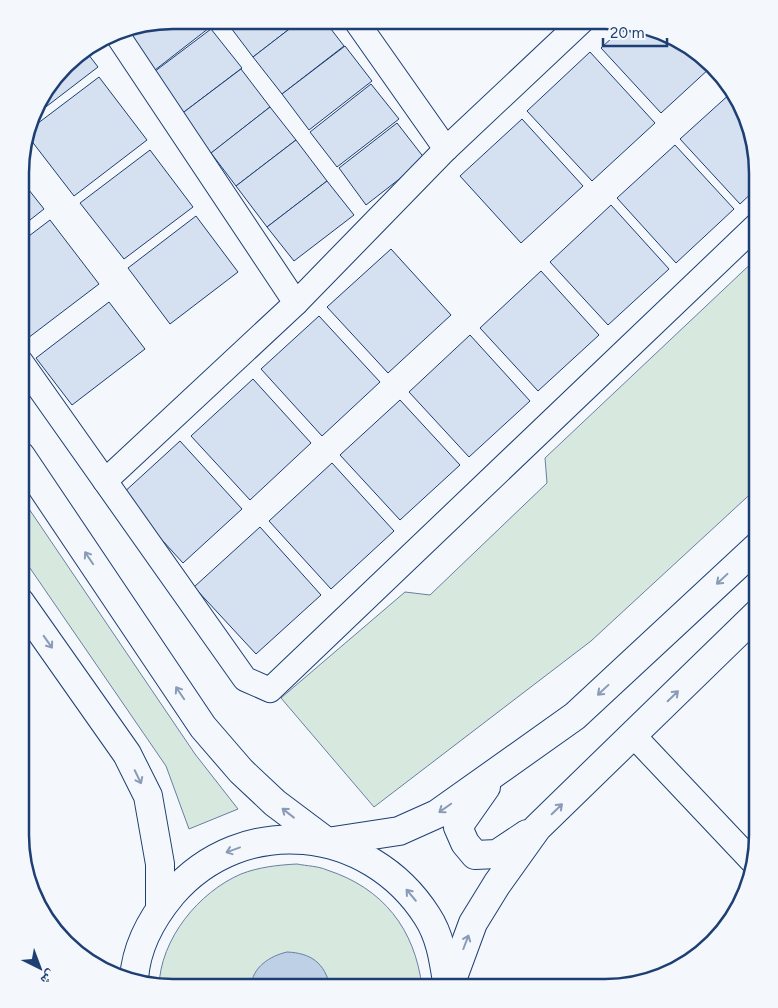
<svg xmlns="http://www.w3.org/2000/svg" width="778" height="1008" font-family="Figtree,'Noto Naskh Arabic',sans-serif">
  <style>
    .green { fill: #d7e8df; stroke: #687fa3 }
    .water { fill: #bed0e5; stroke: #687fa3 }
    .building { fill: #d5e0f0; stroke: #1d3f73 }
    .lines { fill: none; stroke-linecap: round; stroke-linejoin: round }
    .minor-casing { stroke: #1d3f73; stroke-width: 26 }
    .major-casing { stroke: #1d3f73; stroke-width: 30 }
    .minor { stroke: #f4f7fb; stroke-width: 24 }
    .major { stroke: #f4f7fb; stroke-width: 28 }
    .oneway { stroke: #889bb7 }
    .rim { fill: none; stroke: #1d3f73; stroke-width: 2.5 }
  </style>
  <rect width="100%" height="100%" fill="#f4f7fb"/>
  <!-- green -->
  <g class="green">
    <path d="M 758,257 L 758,487 L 591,641 L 374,807 L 281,698 L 405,592 L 430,595 L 547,483 L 545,458 Z"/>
    <path d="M 21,497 L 195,754 L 238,809 L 189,829 L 166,766 L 21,555 Z"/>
    <path d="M 297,864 C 307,866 318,866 327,870 C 383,888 415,929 422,987 L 159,987 C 160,939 199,892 241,874 C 259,867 278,865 297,864 Z"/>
  </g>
  <!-- water -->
  <path class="water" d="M 287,952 C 311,953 325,963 330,987 L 251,987 C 252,967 270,956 287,952 Z"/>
  <!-- building -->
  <g class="building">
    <path d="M 173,20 L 218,21 L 155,70 L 124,29 Z"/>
    <path d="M 225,20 L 301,20 L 253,57 Z"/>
    <path d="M 301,20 L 324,20 L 344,46 L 282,94 L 253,57 Z"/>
    <path d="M 628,23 L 698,51 L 711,67 L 661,113 L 601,48 Z"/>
    <path d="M 211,29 L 242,68 L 180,115 L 150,75 Z"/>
    <path d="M 345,46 L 372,81 L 309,130 L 282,94 Z"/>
    <path d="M 85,50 L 98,67 L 34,116 L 40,97 L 72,58 Z"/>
    <path d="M 590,52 L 655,123 L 592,181 L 527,111 Z"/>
    <path d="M 241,69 L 270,107 L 210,154 L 180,115 Z"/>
    <path d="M 99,77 L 147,140 L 74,196 L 27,135 L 29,130 Z"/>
    <path d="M 371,84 L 399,119 L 337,167 L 310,132 Z"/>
    <path d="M 732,92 L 742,105 L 758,173 L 758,187 L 740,204 L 680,139 Z"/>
    <path d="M 270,107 L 296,140 L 236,186 L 211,153 Z"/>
    <path d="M 522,119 L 583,186 L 521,243 L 460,176 Z"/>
    <path d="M 397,123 L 425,159 L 366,205 L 339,168 Z"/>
    <path d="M 296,140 L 327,181 L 267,227 L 236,186 Z"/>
    <path d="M 675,145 L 734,209 L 676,263 L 617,198 Z"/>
    <path d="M 150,150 L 193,207 L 124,259 L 80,203 Z"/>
    <path d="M 21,180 L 44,209 L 21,227 Z"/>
    <path d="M 327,181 L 354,215 L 294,261 L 267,227 Z"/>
    <path d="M 611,205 L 669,269 L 608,325 L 550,262 Z"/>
    <path d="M 196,216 L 238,272 L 170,324 L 128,268 Z"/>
    <path d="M 50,220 L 99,284 L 28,338 L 21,330 L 21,242 Z"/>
    <path d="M 391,249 L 451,315 L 388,373 L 327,307 Z"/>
    <path d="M 541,271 L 599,335 L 538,391 L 480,328 Z"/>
    <path d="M 109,302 L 145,349 L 72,405 L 36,358 Z"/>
    <path d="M 319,316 L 380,382 L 322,436 L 261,369 Z"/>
    <path d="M 470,335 L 530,401 L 469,457 L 409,392 Z"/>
    <path d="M 253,379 L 311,443 L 250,500 L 191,436 Z"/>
    <path d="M 400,400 L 460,465 L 400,520 L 340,455 Z"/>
    <path d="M 180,441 L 242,509 L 183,563 L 121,495 Z"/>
    <path d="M 332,463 L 394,531 L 331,589 L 269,521 Z"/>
    <path d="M 260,527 L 321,595 L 256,654 L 194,587 Z"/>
  </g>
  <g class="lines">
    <defs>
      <g id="minor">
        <path d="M 356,21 L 446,149"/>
        <path d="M 116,33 L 296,303"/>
        <path d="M 21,362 L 245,679 L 270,690 L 758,224"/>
        <path d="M 105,481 L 296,303 L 446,149 L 582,21"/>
        <path d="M 633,735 L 752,861"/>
      </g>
      <g id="major">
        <path d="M 21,456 L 203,727 L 241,771 L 275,803 L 327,842 L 399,831 L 437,814 L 575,716 L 758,546"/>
        <path d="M 20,602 L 127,754 L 148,796 L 160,864 L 160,907"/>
        <path d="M 486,787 L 458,827 L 465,843 L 475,855 L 497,854 L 527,834"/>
        <path d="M 134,979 C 136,948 152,918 172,894 C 243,812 369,825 427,916 C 441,937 444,963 448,988"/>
        <path d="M 449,988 L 473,923 L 497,884 L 537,828 L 758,613"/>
      </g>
    </defs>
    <!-- minor casing -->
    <use href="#minor" class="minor-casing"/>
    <!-- major casing -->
    <use href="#major" class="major-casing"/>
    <!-- minor -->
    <use href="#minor" class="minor"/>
    <!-- major -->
    <use href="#major" class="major"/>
  </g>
  <!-- one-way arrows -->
  <defs><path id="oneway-shaft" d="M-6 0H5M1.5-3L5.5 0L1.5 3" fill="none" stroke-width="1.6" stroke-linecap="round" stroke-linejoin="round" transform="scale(1.25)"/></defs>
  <g class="oneway">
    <use href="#oneway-shaft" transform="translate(89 558) rotate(-124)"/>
    <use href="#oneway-shaft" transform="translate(722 579) rotate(137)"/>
    <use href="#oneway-shaft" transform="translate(48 642) rotate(55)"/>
    <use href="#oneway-shaft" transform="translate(603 690) rotate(137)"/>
    <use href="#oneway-shaft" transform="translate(180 693) rotate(-124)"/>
    <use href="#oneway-shaft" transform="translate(673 696) rotate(-44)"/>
    <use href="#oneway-shaft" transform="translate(138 777) rotate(64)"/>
    <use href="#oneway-shaft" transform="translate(445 808) rotate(145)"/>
    <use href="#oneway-shaft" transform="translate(557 809) rotate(-44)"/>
    <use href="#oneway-shaft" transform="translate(288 813) rotate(-142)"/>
    <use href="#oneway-shaft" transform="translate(233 850) rotate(160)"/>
    <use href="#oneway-shaft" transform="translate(411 895) rotate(-130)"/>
    <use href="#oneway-shaft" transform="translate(466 942) rotate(-69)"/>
  </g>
  <!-- crop -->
  <path d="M0 0H778V1008H0ZM173 29H605A144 144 0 0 1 749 173V835A144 144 0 0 1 605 979H173A144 144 0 0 1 29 835V173A144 144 0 0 1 173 29Z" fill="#f4f7fb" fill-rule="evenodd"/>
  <path class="rim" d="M173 29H605A144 144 0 0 1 749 173V835A144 144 0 0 1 605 979H173A144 144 0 0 1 29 835V173A144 144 0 0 1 173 29Z"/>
  <!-- north arrow -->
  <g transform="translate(40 968) rotate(138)" stroke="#f4f7fb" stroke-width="4" paint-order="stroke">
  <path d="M0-4L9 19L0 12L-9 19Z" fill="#1d3f73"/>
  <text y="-8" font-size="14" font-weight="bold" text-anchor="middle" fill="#1d3f73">ش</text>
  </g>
  <!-- scale -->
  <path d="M603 38v8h64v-8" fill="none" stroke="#1d3f73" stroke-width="2.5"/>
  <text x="610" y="38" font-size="15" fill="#1d3f73" stroke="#f4f7fb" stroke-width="4" paint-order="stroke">20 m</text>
</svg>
